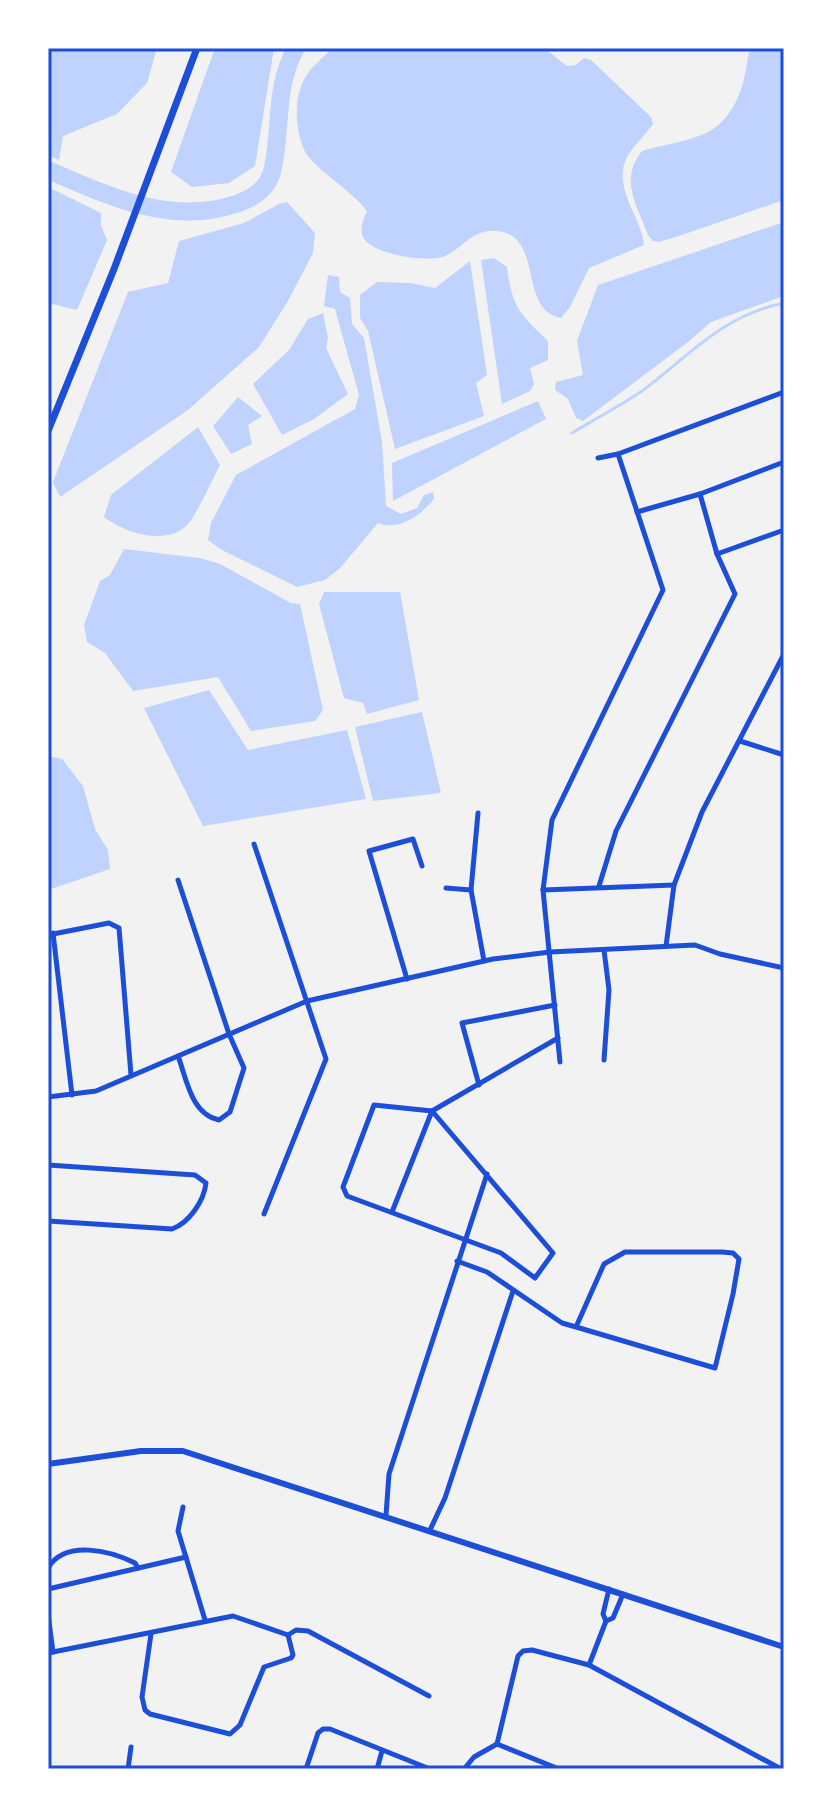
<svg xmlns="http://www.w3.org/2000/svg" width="832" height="1817" font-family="'Asap Condensed',sans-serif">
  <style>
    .water { fill: #bfd3fe }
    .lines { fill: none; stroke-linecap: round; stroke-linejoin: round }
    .stream { stroke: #bfd3fe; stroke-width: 3 }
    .river { stroke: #bfd3fe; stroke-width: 18 }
    .minor { stroke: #1d4ed8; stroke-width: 5 }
    .tertiary { stroke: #1d4ed8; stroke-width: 6 }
    .secondary { stroke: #1d4ed8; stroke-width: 7 }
    .neatline { fill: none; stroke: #1d4ed8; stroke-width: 3 }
  </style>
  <rect width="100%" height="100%" fill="#f2f2f2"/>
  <!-- water -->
  <g class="water">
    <path d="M 48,48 L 157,48 L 147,83 L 117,114 L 63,136 L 59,160 L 48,155 Z"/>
    <path d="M 215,48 L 274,48 L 255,166 L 229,183 L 192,187 L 171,172 Z"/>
    <path d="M 333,48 L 544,48 L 567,66 L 576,65 L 584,58 L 591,60 L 651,117 L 653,124 C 645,135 632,147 626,159 C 613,189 641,216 644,245 L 589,268 L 570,307 L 561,318 C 517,310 545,234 496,231 C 470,229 462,251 442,257 C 425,262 377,255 365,240 C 358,232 363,220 367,211 C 351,191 330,179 312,161 C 295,144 292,101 304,80 C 310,67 323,58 333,48 Z"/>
    <path d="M 750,48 L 784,48 L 784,200 L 679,236 L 659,242 L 653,241 L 648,235 C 637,205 619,180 642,151 C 690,137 724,142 742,86 C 746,73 747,60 750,48 Z"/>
    <path d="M 48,187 L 101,213 L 101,225 L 107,240 L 77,310 L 48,303 Z"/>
    <path d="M 287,202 L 315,233 L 313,253 L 288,301 L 259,347 L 188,410 L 60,497 L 53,482 L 128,292 L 168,283 L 179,241 L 244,223 L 279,204 Z"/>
    <path d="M 784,222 L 784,296 L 711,322 L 688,342 L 583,421 L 576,418 L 568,399 L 555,390 L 556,382 L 583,375 L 577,341 L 598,285 Z"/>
    <path d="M 494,258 L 507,267 C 512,307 519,313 548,341 L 548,360 L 530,368 L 534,384 L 530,391 L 502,404 L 481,260 Z"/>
    <path d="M 470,261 L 487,375 L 476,383 L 484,416 L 395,449 L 368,331 L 360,318 L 360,295 L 377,282 L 410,283 L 435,288 Z"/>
    <path d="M 328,275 L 339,277 L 340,292 L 350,298 L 352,324 L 364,338 L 382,442 L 386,506 L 401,514 L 417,508 L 424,495 L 433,492 L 434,499 C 422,514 399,532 378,523 L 340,568 L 325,580 L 297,587 L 222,550 L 208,540 L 211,523 L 236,475 L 355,409 L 359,395 L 335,309 L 324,306 Z"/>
    <path d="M 323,313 L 328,338 L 326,348 L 348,394 L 314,419 L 282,435 L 253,384 L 289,350 L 308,319 Z"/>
    <path d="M 238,397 L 262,416 L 248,425 L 252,444 L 231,454 L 213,426 Z"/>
    <path d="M 538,401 L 546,419 L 393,501 L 392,463 Z"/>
    <path d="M 198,427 L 220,465 C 213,478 195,519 186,526 C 164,546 125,533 104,517 L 111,495 Z"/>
    <path d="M 124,549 L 200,558 L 220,564 L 291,603 L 300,604 L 323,710 L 315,721 L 251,731 L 218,677 L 133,691 L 105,653 L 87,642 L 84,625 L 100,581 L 110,575 Z"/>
    <path d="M 324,592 L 400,592 L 419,700 L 367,714 L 363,703 L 344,698 L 319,604 Z"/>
    <path d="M 209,690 L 248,750 L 347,730 L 366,799 L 203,826 L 144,708 Z"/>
    <path d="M 422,712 L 441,793 L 373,801 L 355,727 Z"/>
    <path d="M 48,756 L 62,759 L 83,786 L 95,829 L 108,850 L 110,869 L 48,890 Z"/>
  </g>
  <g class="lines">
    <!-- stream -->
    <path class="stream" d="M 572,433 C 595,419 620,406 642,391 C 689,356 723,315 784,303"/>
    <!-- river -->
    <path class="river" d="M 48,170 C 109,196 170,226 236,204 C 254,198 270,187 273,167 C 282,125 274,88 296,48"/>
    <!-- minor -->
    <g class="minor">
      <path d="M 598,458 L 618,454 L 784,392"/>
      <path d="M 637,512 L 700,494 L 784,462"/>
      <path d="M 717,554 L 784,530"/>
      <path d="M 740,741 L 784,755"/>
      <path d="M 478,813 L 471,890 L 484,961"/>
      <path d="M 254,844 L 326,1059 L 264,1214"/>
      <path d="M 599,886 L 616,831 L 735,594 L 717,554 L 700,494"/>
      <path d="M 446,888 L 471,890"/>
      <path d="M 543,890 L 674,885"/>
      <path d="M 53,933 L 72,1095"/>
      <path d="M 48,935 L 109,923 L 119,928 L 131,1075"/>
      <path d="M 666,946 L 674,885 L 702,812 L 784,654"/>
      <path d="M 407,979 L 369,851 L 413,839 L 422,866"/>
      <path d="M 178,1056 C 187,1080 191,1114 219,1120 L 230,1112 L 244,1068 L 229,1034 L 178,880"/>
      <path d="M 604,1060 L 609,990 L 604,950"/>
      <path d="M 560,1062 L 543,890 L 552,820 L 663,590 L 618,454"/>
      <path d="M 479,1085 L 462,1023 L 555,1005"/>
      <path d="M 48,1097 L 96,1091 L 307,1001 L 493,959 L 550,952 L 695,945 L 720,954 L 784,968"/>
      <path d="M 374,1105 L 432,1111 L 553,1253 L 535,1278 L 501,1253 L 347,1196 L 343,1187 Z"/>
      <path d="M 432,1111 L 558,1038"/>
      <path d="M 48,1165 L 195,1175 L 206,1183 C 204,1201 189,1223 172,1229 L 48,1221"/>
      <path d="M 392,1212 L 432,1111"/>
      <path d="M 457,1261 L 487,1272 L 562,1323 L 576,1327 L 715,1368 L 733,1294 L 739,1259 L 733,1253 L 722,1252 L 625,1252 L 604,1264 L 576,1327"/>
      <path d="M 784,1286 L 784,1295"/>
      <path d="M 183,1507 L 178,1531 L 205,1620"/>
      <path d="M 386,1515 L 389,1474 L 487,1174"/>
      <path d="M 430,1530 L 445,1498 L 513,1291"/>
      <path d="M 48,1568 C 65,1539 111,1551 135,1563 L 138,1568"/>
      <path d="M 48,1589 L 186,1557"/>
      <path d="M 48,1614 L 53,1652"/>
      <path d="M 606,1621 L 603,1614 L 609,1589"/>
      <path d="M 151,1634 L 142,1697 L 145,1710 L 150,1714 L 230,1734 L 240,1725 L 264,1667 L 291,1658 L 293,1655 L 288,1635"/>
      <path d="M 48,1653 L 233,1616 L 288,1635 L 296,1630 L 308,1631 L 429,1696"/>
      <path d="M 589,1665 L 606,1621 L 613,1618 L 623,1594"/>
      <path d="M 497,1744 L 518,1656 L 523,1651 L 532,1650 L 589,1665 L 781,1769"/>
      <path d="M 128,1769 L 131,1747"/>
      <path d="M 306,1769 L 318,1733 L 323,1729 L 330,1729 L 430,1769"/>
      <path d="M 377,1769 L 382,1751"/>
      <path d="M 464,1769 L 474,1757 L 497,1744 L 559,1769"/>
    </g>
    <!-- tertiary -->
    <path class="tertiary" d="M 48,1464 L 141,1451 L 183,1451 L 784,1647"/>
    <!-- secondary -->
    <path class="secondary" d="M 48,431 L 114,269 L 197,48"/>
  </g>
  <!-- border -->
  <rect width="832" height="1817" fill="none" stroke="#ffffff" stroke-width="100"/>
  <rect x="50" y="50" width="732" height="1717" class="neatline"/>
</svg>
